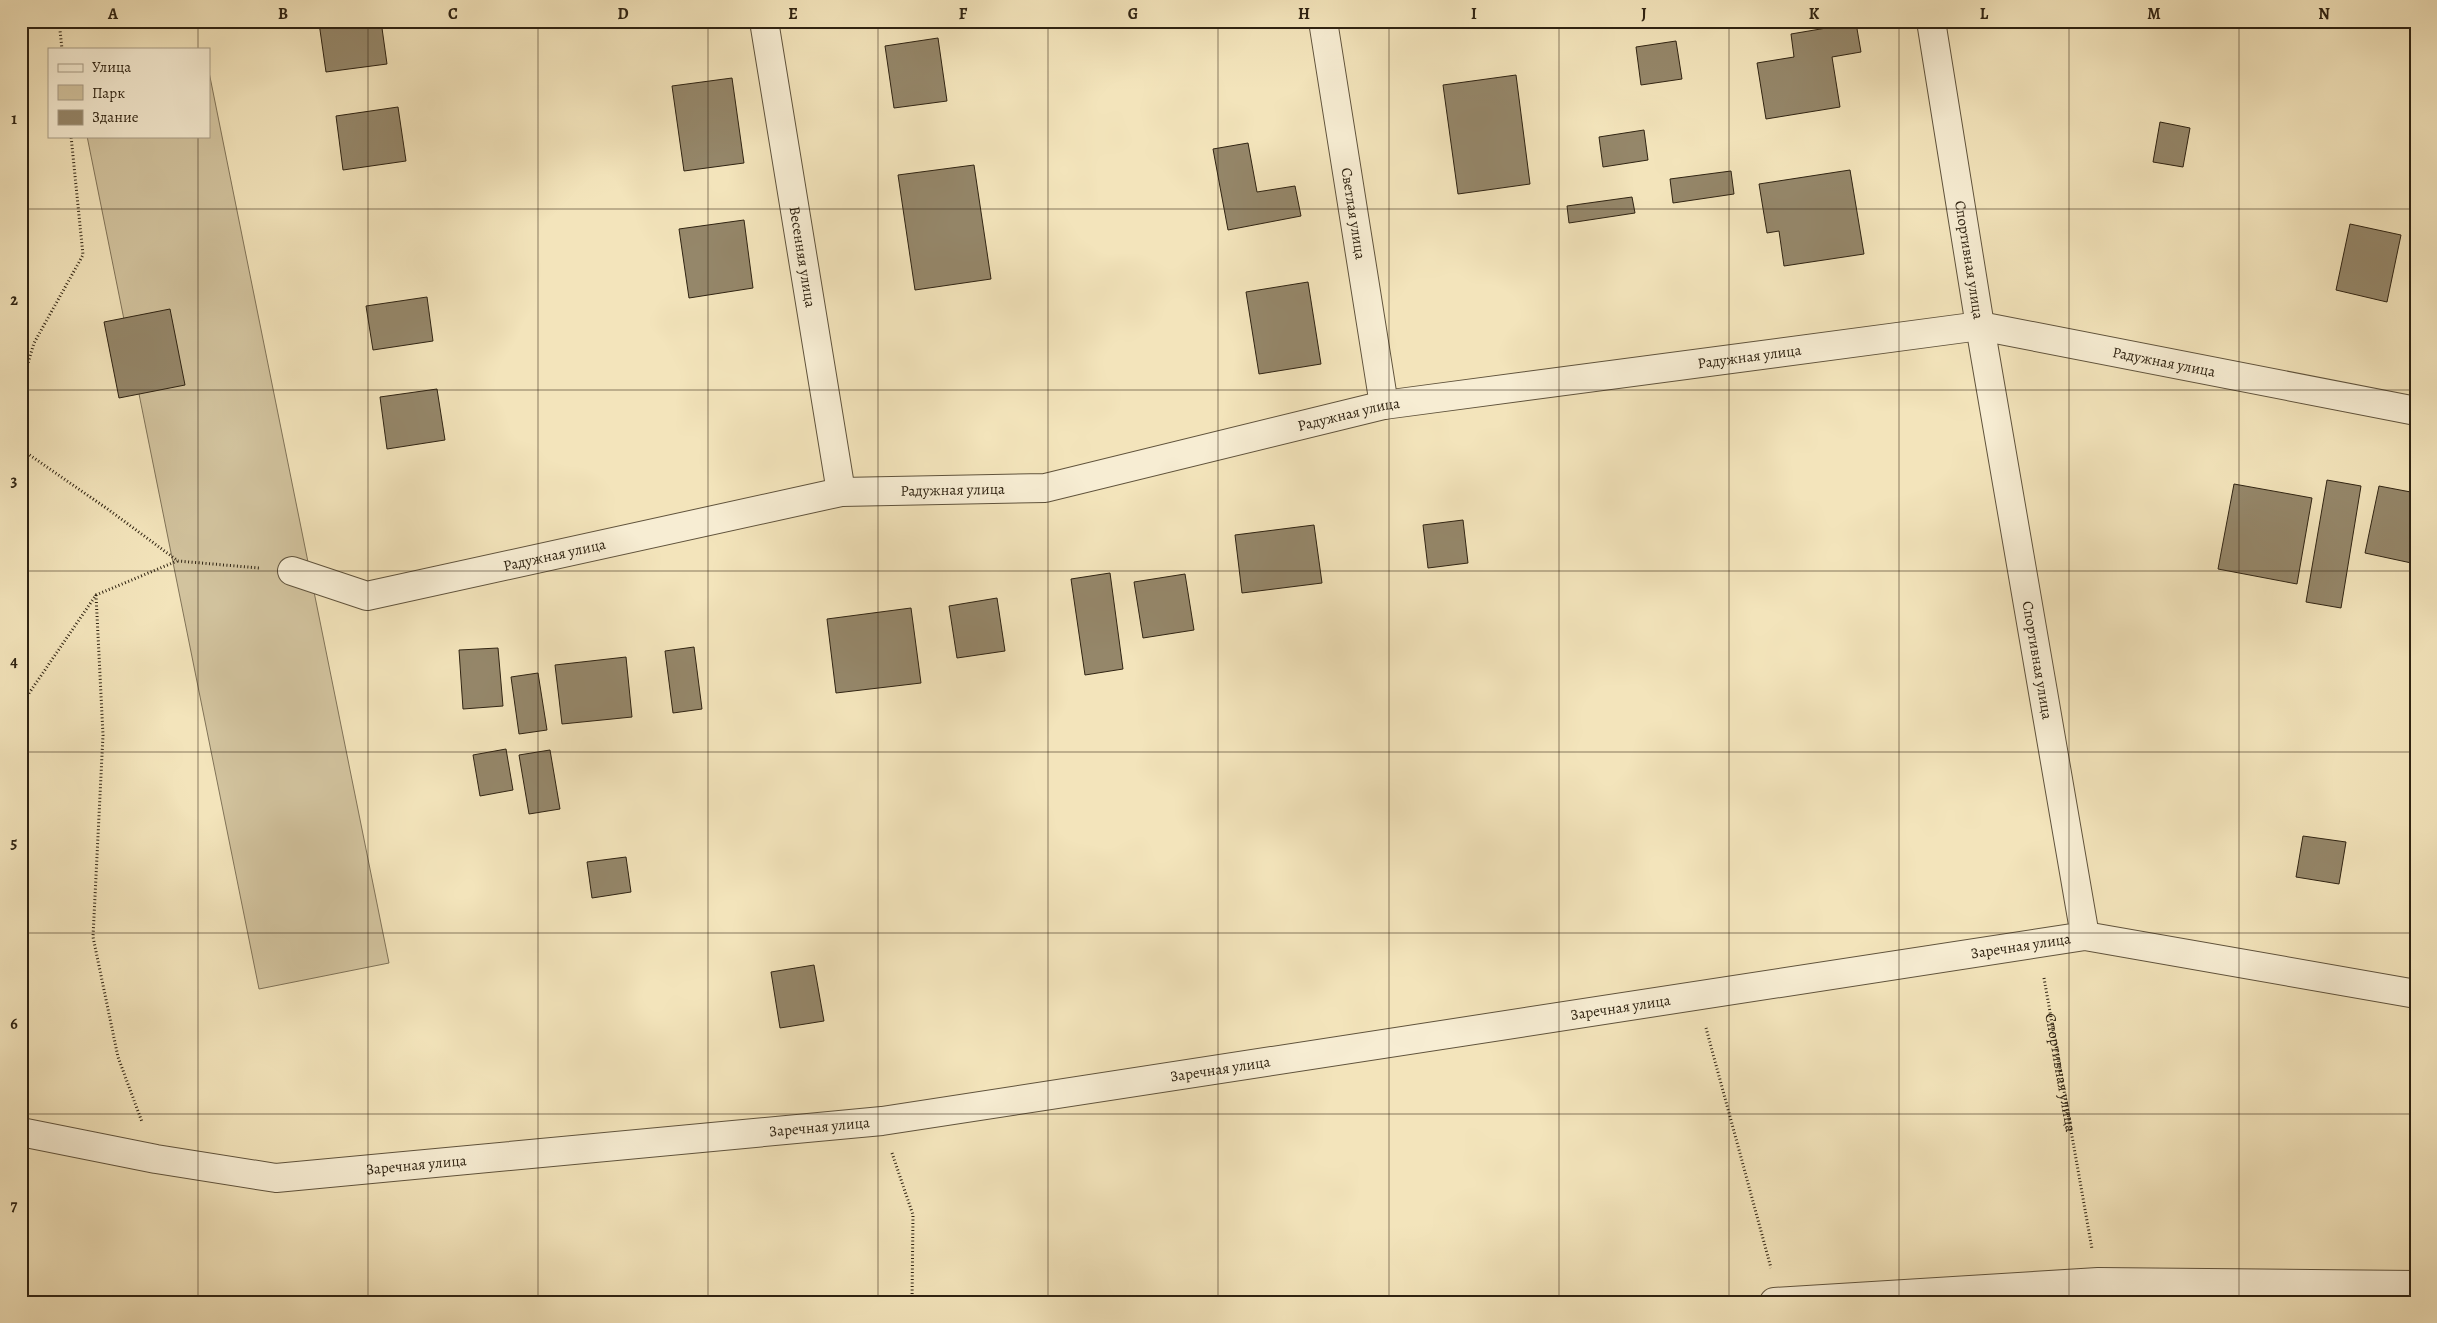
<svg xmlns="http://www.w3.org/2000/svg" width="2437" height="1323" font-family="Alegreya,serif">
  <style>
    .green { fill: #d2c39e; stroke: #807358 }
    .building { fill: #95876a; stroke: #2f2312 }
    .lines { fill: none; stroke-linecap: round; stroke-linejoin: round }
    .minor-casing { stroke: #60533c; stroke-width: 30 }
    .path { stroke: #2f2312; stroke-width: 3; stroke-dasharray: 1 2.5; stroke-linecap: butt }
    .minor { stroke: #f7edd3; stroke-width: 28 }
    .grid { fill: none; stroke: #2f2312; stroke-width: 1; stroke-opacity: 0.55 }
    .labels { text-anchor: middle; stroke-width: 4; stroke-linejoin: round; paint-order: stroke }
    .street-label { font-size: 15px; fill: #2f2312; stroke: #f7edd3 }
    .neatline { fill: none; stroke: #2f2312; stroke-width: 2 }
    .grid-label { font-size: 16px; text-anchor: middle; font-weight: bold; fill: #2f2312 }
  </style>
  <rect width="100%" height="100%" fill="#f3e4bb"/>
  <filter id="stains"><feTurbulence type="fractalNoise" baseFrequency=".004" numOctaves="4"/><feColorMatrix values="0 0 0 0 .2 0 0 0 0 .09 0 0 0 0 .02 0 0 0 .5 -.17"/></filter>
  <radialGradient id="worn" r=".72"><stop offset=".6" stop-color="#630" stop-opacity="0"/><stop offset="1" stop-color="#630" stop-opacity=".3"/></radialGradient>
  <!-- green -->
  <path class="green" d="M 209,72 L 389,963 L 259,989 L 87,136 L 209,136 Z"/>
  <!-- building -->
  <g class="building">
    <path d="M 329,21 L 381,21 L 387,64 L 326,72 L 319,23 Z"/>
    <path d="M 1856,23 L 1861,52 L 1832,57 L 1840,107 L 1766,119 L 1757,63 L 1794,57 L 1791,34 Z"/>
    <path d="M 938,38 L 947,101 L 894,108 L 885,46 Z"/>
    <path d="M 1676,41 L 1682,79 L 1641,85 L 1636,47 Z"/>
    <path d="M 1516,75 L 1530,184 L 1458,194 L 1443,85 Z"/>
    <path d="M 732,78 L 744,163 L 684,171 L 672,86 Z"/>
    <path d="M 398,107 L 406,161 L 343,170 L 336,116 Z"/>
    <path d="M 2160,122 L 2190,128 L 2183,167 L 2153,162 Z"/>
    <path d="M 1644,130 L 1648,160 L 1603,167 L 1599,137 Z"/>
    <path d="M 1248,143 L 1257,192 L 1295,186 L 1301,216 L 1228,230 L 1213,149 Z"/>
    <path d="M 974,165 L 991,279 L 915,290 L 898,175 Z"/>
    <path d="M 1850,170 L 1864,254 L 1784,266 L 1779,231 L 1767,233 L 1759,184 Z"/>
    <path d="M 1731,171 L 1734,194 L 1673,203 L 1670,179 Z"/>
    <path d="M 1632,197 L 1635,213 L 1569,223 L 1567,206 Z"/>
    <path d="M 744,220 L 753,288 L 689,298 L 679,229 Z"/>
    <path d="M 2350,224 L 2401,235 L 2387,302 L 2336,290 Z"/>
    <path d="M 1308,282 L 1321,364 L 1259,374 L 1246,292 Z"/>
    <path d="M 427,297 L 433,341 L 373,350 L 366,306 Z"/>
    <path d="M 170,309 L 185,385 L 119,398 L 104,322 Z"/>
    <path d="M 437,389 L 445,440 L 387,449 L 380,397 Z"/>
    <path d="M 2327,480 L 2361,486 L 2341,608 L 2306,602 Z"/>
    <path d="M 2234,484 L 2312,498 L 2297,584 L 2218,569 Z"/>
    <path d="M 2379,486 L 2416,493 L 2416,564 L 2365,553 Z"/>
    <path d="M 1463,520 L 1468,563 L 1428,568 L 1423,525 Z"/>
    <path d="M 1314,525 L 1322,583 L 1242,593 L 1235,535 Z"/>
    <path d="M 1110,573 L 1123,669 L 1085,675 L 1071,579 Z"/>
    <path d="M 1185,574 L 1194,630 L 1143,638 L 1134,582 Z"/>
    <path d="M 997,598 L 1005,651 L 957,658 L 949,606 Z"/>
    <path d="M 911,608 L 921,683 L 836,693 L 827,619 Z"/>
    <path d="M 694,647 L 702,709 L 673,713 L 665,651 Z"/>
    <path d="M 498,648 L 503,706 L 463,709 L 459,650 Z"/>
    <path d="M 626,657 L 632,717 L 562,724 L 555,665 Z"/>
    <path d="M 538,673 L 547,730 L 519,734 L 511,677 Z"/>
    <path d="M 506,749 L 513,790 L 480,796 L 473,755 Z"/>
    <path d="M 550,750 L 560,809 L 529,814 L 519,755 Z"/>
    <path d="M 2303,836 L 2346,842 L 2339,884 L 2296,877 Z"/>
    <path d="M 626,857 L 631,892 L 592,898 L 587,862 Z"/>
    <path d="M 814,965 L 824,1021 L 780,1028 L 771,972 Z"/>
  </g>
  <g class="lines">
    <defs>
      <g id="minor">
        <path id="s2" d="M 764,21 L 841,492"/>
        <path id="s3" d="M 1323,21 L 1384,405"/>
        <path id="s4" d="M 1931,21 L 1980,326 L 2085,936"/>
        <path id="s5" d="M 292,571 L 367,596 L 841,492 L 1045,488 L 1384,405 L 1980,326 L 2416,411"/>
        <path id="s6" d="M 21,1132 L 156,1159 L 276,1178 L 882,1121 L 2085,936 L 2416,994"/>
        <path d="M 1774,1302 L 2098,1282 L 2416,1285"/>
      </g>
    </defs>
    <!-- minor casing -->
    <use href="#minor" class="minor-casing"/>
    <!-- path -->
    <g class="path">
      <path d="M 59,21 L 62,49"/>
      <path d="M 21,386 L 34,343 L 83,255 L 71,136"/>
      <path d="M 21,449 L 109,510 L 178,561 L 259,568"/>
      <path d="M 96,595 L 103,735 L 93,937 L 118,1057 L 142,1122"/>
      <path d="M 21,705 L 96,595 L 177,561"/>
      <path id="s1" d="M 2044,978 L 2092,1249"/>
      <path d="M 1706,1028 L 1771,1268"/>
      <path d="M 892,1153 L 913,1215 L 912,1302"/>
    </g>
    <!-- minor -->
    <use href="#minor" class="minor"/>
  </g>
  <!-- grid -->
  <path class="grid" d="M 198,21 L 198,49M 368,21 L 368,1302M 538,21 L 538,1302M 708,21 L 708,1302M 878,21 L 878,1302M 1048,21 L 1048,1302M 1218,21 L 1218,1302M 1389,21 L 1389,1302M 1559,21 L 1559,1302M 1729,21 L 1729,1302M 1899,21 L 1899,1302M 2069,21 L 2069,1302M 2239,21 L 2239,1302M 198,136 L 198,1302M 21,209 L 2416,209M 21,390 L 2416,390M 21,571 L 2416,571M 21,752 L 2416,752M 21,933 L 2416,933M 21,1114 L 2416,1114"/>
  <g class="labels">
    <!-- street labels -->
    <g class="street-label">
      <text dy="5" stroke="none"><textPath href="#s3" startOffset="195">Светлая улица</textPath></text>
      <text dy="5" stroke="none"><textPath href="#s2" startOffset="239">Весенняя улица</textPath></text>
      <text dy="5" stroke="none"><textPath href="#s4" startOffset="242">Спортивная улица</textPath></text>
      <text dy="5" stroke="none"><textPath href="#s5" startOffset="1486">Радужная улица</textPath></text>
      <text dy="5" stroke="none"><textPath href="#s5" startOffset="1906">Радужная улица</textPath></text>
      <text dy="5" stroke="none"><textPath href="#s5" startOffset="1081">Радужная улица</textPath></text>
      <text dy="5" stroke="none"><textPath href="#s5" startOffset="676">Радужная улица</textPath></text>
      <text dy="5" stroke="none"><textPath href="#s5" startOffset="271">Радужная улица</textPath></text>
      <text dy="5" stroke="none"><textPath href="#s4" startOffset="648">Спортивная улица</textPath></text>
      <text dy="5" stroke="none"><textPath href="#s6" startOffset="2020">Заречная улица</textPath></text>
      <text dy="5" stroke="none"><textPath href="#s6" startOffset="1615">Заречная улица</textPath></text>
      <text dy="5" stroke="none"><textPath href="#s6" startOffset="1210">Заречная улица</textPath></text>
      <text dy="5" stroke="none"><textPath href="#s1" startOffset="96">Спортивная улица</textPath></text>
      <text dy="5" stroke="none"><textPath href="#s6" startOffset="805">Заречная улица</textPath></text>
      <text dy="5" stroke="none"><textPath href="#s6" startOffset="400">Заречная улица</textPath></text>
    </g>
  </g>
  <!-- margin -->
  <rect width="2437" height="1323" fill="none" stroke="#f3e4bb" stroke-width="55"/>
  <!-- legend -->
  <rect x="48" y="48" width="162" height="90" fill="#f7edd3" stroke="#a79c86"/>
  <rect x="58" y="64" width="25" height="8" fill="#f7edd3" stroke="#a79c86"/>
  <text x="92" y="72" font-size="15" fill="#2f2312">Улица</text>
  <rect x="58" y="85" width="25" height="15" fill="#d2c39e" stroke="#a79c86"/>
  <text x="92" y="98" font-size="15" fill="#2f2312">Парк</text>
  <rect x="58" y="110" width="25" height="15" fill="#95876a" stroke="#a79c86"/>
  <text x="92" y="122" font-size="15" fill="#2f2312">Здание</text>
  <rect x="28" y="28" width="2382" height="1268" class="neatline"/>
  <g class="grid-label">
    <text x="113" y="19">A</text>
    <text x="283" y="19">B</text>
    <text x="453" y="19">C</text>
    <text x="623" y="19">D</text>
    <text x="793" y="19">E</text>
    <text x="963" y="19">F</text>
    <text x="1133" y="19">G</text>
    <text x="1304" y="19">H</text>
    <text x="1474" y="19">I</text>
    <text x="1644" y="19">J</text>
    <text x="1814" y="19">K</text>
    <text x="1984" y="19">L</text>
    <text x="2154" y="19">M</text>
    <text x="2324" y="19">N</text>
    <text x="14" y="124">1</text>
    <text x="14" y="305">2</text>
    <text x="14" y="486">3</text>
    <text x="14" y="667">4</text>
    <text x="14" y="848">5</text>
    <text x="14" y="1029">6</text>
    <text x="14" y="1211">7</text>
  </g>
  <rect width="100%" height="100%" filter="url(#stains)"/>
  <rect width="100%" height="100%" fill="url(#worn)"/>
</svg>
